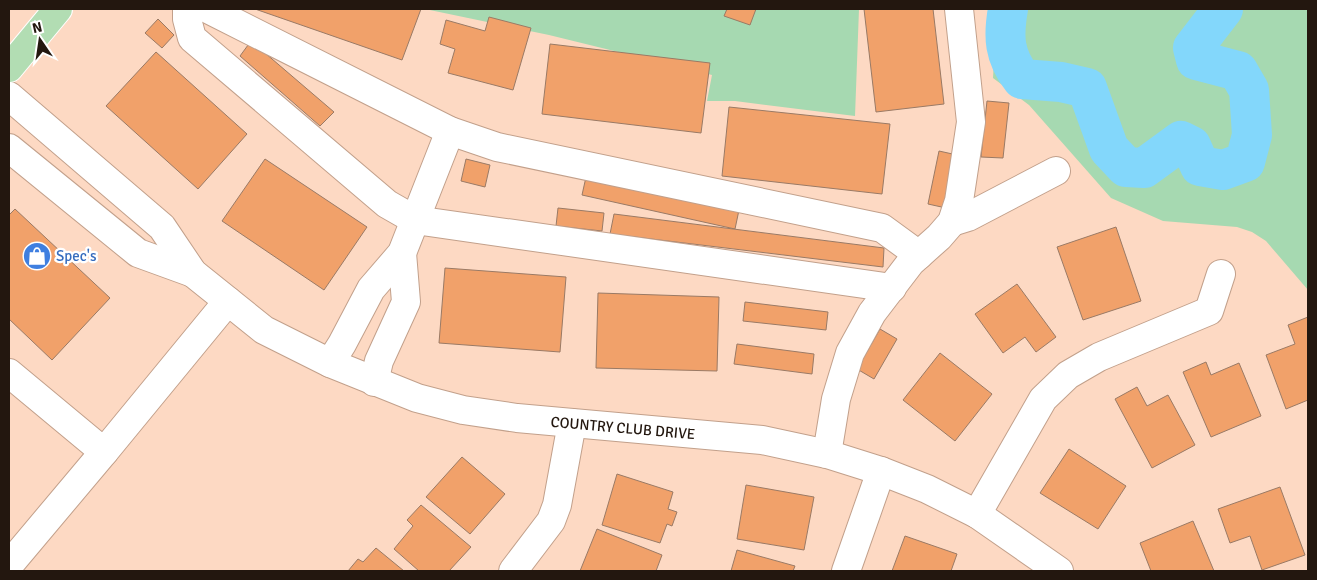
<svg xmlns="http://www.w3.org/2000/svg" width="1317" height="580" font-family="Signika,sans-serif">
  <style>
    .green { fill: #a6d9b1 }
    .lines { fill: none; stroke-linecap: round; stroke-linejoin: round }
    .river { stroke: #83d7fb; stroke-width: 40 }
    .building { fill: #f1a16a; stroke: #9a7a65 }
    .minor-casing { stroke: #c2a08b; stroke-width: 30 }
    .major-casing { stroke: #fff; stroke-width: 30 }
    .minor { stroke: #fff; stroke-width: 28 }
    .major { stroke: #b2ddb3; stroke-width: 28 }
    .labels { text-anchor: middle; stroke-width: 4.5; stroke-linejoin: round; paint-order: stroke }
    .shop-label { font-size: 15px; fill: #366cbe; stroke: #fff; text-anchor: start }
    .street-label { font-size: 15px; fill: #23170f; stroke: #fff }
  </style>
  <rect width="100%" height="100%" fill="#fdd9c3"/>
  <!-- green -->
  <g class="green">
    <path d="M 425,9 L 859,9 L 855,116 L 735,101 L 707,101 L 712,75 L 549,35 Z"/>
    <path d="M 997,9 L 1308,9 L 1308,290 L 1266,241 L 1252,232 L 1237,227 L 1163,221 L 1111,198 L 1029,105 L 993,78 Z"/>
  </g>
  <g class="lines">
    <!-- river -->
    <path class="river" d="M 1008,9 C 1003,37 1004,56 1022,79 L 1061,82 L 1087,88 L 1109,149 L 1126,167 L 1144,168 L 1181,141 L 1191,146 L 1200,166 L 1223,170 L 1245,162 L 1252,135 L 1249,90 L 1238,71 L 1196,60 L 1193,48 L 1223,9"/>
  </g>
  <!-- building -->
  <g class="building">
    <path d="M 255,9 L 421,9 L 402,60 Z"/>
    <path d="M 727,9 L 756,9 L 750,25 L 724,16 Z"/>
    <path d="M 864,9 L 933,9 L 944,104 L 876,112 Z"/>
    <path d="M 489,17 L 531,28 L 513,90 L 448,73 L 455,49 L 440,44 L 446,20 L 485,31 Z"/>
    <path d="M 158,19 L 174,35 L 162,48 L 145,33 Z"/>
    <path d="M 251,41 L 334,112 L 320,126 L 240,56 Z"/>
    <path d="M 550,44 L 710,63 L 701,133 L 542,114 Z"/>
    <path d="M 156,52 L 247,134 L 198,189 L 106,106 Z"/>
    <path d="M 987,101 L 1009,103 L 1003,158 L 981,157 Z"/>
    <path d="M 729,107 L 890,124 L 882,194 L 722,176 Z"/>
    <path d="M 939,151 L 957,155 L 946,208 L 928,204 Z"/>
    <path d="M 265,159 L 367,227 L 324,290 L 222,221 Z"/>
    <path d="M 466,159 L 490,165 L 485,187 L 461,181 Z"/>
    <path d="M 586,177 L 739,210 L 735,229 L 582,195 Z"/>
    <path d="M 558,208 L 604,213 L 602,231 L 556,226 Z"/>
    <path d="M 15,209 L 110,298 L 52,360 L 9,319 L 9,215 Z"/>
    <path d="M 614,214 L 884,248 L 883,267 L 610,234 Z"/>
    <path d="M 1116,227 L 1141,301 L 1083,320 L 1057,247 Z"/>
    <path d="M 445,268 L 566,277 L 560,352 L 439,343 Z"/>
    <path d="M 1017,284 L 1056,337 L 1036,352 L 1025,337 L 1003,353 L 975,314 Z"/>
    <path d="M 598,293 L 719,297 L 717,371 L 596,368 Z"/>
    <path d="M 745,302 L 828,312 L 826,330 L 743,321 Z"/>
    <path d="M 1308,317 L 1308,400 L 1286,409 L 1266,355 L 1295,344 L 1288,325 Z"/>
    <path d="M 880,329 L 897,339 L 874,379 L 857,369 Z"/>
    <path d="M 737,344 L 814,354 L 812,374 L 734,364 Z"/>
    <path d="M 940,353 L 992,394 L 955,441 L 903,400 Z"/>
    <path d="M 1206,362 L 1211,375 L 1239,363 L 1261,416 L 1211,437 L 1183,372 Z"/>
    <path d="M 1137,387 L 1147,406 L 1168,395 L 1195,445 L 1152,468 L 1115,399 Z"/>
    <path d="M 1069,449 L 1126,486 L 1098,529 L 1040,493 Z"/>
    <path d="M 462,457 L 505,494 L 470,534 L 426,497 Z"/>
    <path d="M 617,474 L 673,492 L 668,509 L 677,512 L 672,526 L 667,524 L 660,543 L 602,525 Z"/>
    <path d="M 746,485 L 814,497 L 804,550 L 737,539 Z"/>
    <path d="M 1280,487 L 1305,555 L 1262,570 L 1250,536 L 1230,543 L 1218,509 Z"/>
    <path d="M 421,505 L 471,547 L 449,571 L 419,571 L 394,549 L 413,526 L 407,520 Z"/>
    <path d="M 1193,521 L 1214,571 L 1151,571 L 1140,543 Z"/>
    <path d="M 597,529 L 662,555 L 656,571 L 580,571 Z"/>
    <path d="M 905,536 L 957,554 L 951,571 L 892,571 Z"/>
    <path d="M 376,548 L 404,571 L 348,571 L 358,559 L 363,562 Z"/>
    <path d="M 737,550 L 795,566 L 793,571 L 731,571 Z"/>
  </g>
  <g class="lines">
    <defs>
      <g id="minor">
        <path d="M 187,9 L 187,19 L 192,38 L 387,204 L 415,220 L 892,288"/>
        <path d="M 208,9 L 450,131 L 497,147 L 882,228 L 919,255"/>
        <path d="M 9,96 L 162,227 L 193,273 L 264,330 L 330,363 L 417,398 L 463,410 L 517,418 L 762,440 L 827,454 L 881,471 L 927,489 L 977,514 L 1059,571"/>
        <path d="M 9,148 L 138,253 L 193,273"/>
        <path d="M 952,222 L 968,217 L 1056,171"/>
        <path d="M 330,363 L 342,344 L 371,289 L 402,253 L 450,131"/>
        <path d="M 9,373 L 104,452 L 228,301"/>
        <path d="M 374,382 L 379,361 L 406,302 L 402,253"/>
        <path d="M 827,454 L 836,399 L 850,353 L 872,313 L 911,262 L 939,237 L 952,222 L 959,201 L 971,122 L 959,9"/>
        <path d="M 977,514 L 1043,399 L 1068,375 L 1099,357 L 1209,311 L 1221,274"/>
        <path d="M 9,565 L 104,452"/>
        <path d="M 513,571 L 551,521 L 557,505 L 572,423"/>
        <path d="M 846,571 L 881,471"/>
      </g>
      <path id="major" d="M 9,68 L 58,9"/>
    </defs>
    <!-- minor casing -->
    <use href="#minor" class="minor-casing"/>
    <!-- major casing -->
    <use href="#major" class="major-casing"/>
    <!-- minor -->
    <use href="#minor" class="minor"/>
    <!-- major -->
    <use href="#major" class="major"/>
  </g>
  <!-- icons -->
  <defs>
    <symbol id="shop-disc" viewBox="-11 -11 22 22"><circle r="9.5" fill="#3f7fe0" stroke="#fff"/><path d="M-5-2.5h2.3a2.7 3.5 0 0 1 5.4 0H5L5.5 6h-11ZM-1.5-2.5h3a1.5 2.3 0 0 0-3 0Z" fill="#fff"/></symbol>
  </defs>
  <g fill-rule="evenodd">
    <use href="#shop-disc" x="21" y="240" width="32" height="32"/>
  </g>
  <g class="labels">
    <!-- shop labels -->
    <g class="shop-label">
      <text x="56" y="261">Spec's</text>
    </g>
    <!-- street labels -->
    <g class="street-label">
      <text transform="translate(623 428) rotate(5)" y="5">COUNTRY CLUB DRIVE</text>
    </g>
  </g>
  <!-- border -->
  <rect width="1317" height="580" fill="none" stroke="#23170f" stroke-width="20"/>
  <!-- north arrow -->
  <g transform="translate(40 40) rotate(347)" stroke="#ffffff" stroke-width="4" paint-order="stroke">
  <path d="M0-4L9 19L0 12L-9 19Z" fill="#23170f"/>
  <text y="-8" font-size="14" font-weight="bold" text-anchor="middle" fill="#23170f">N</text>
  </g>
</svg>
